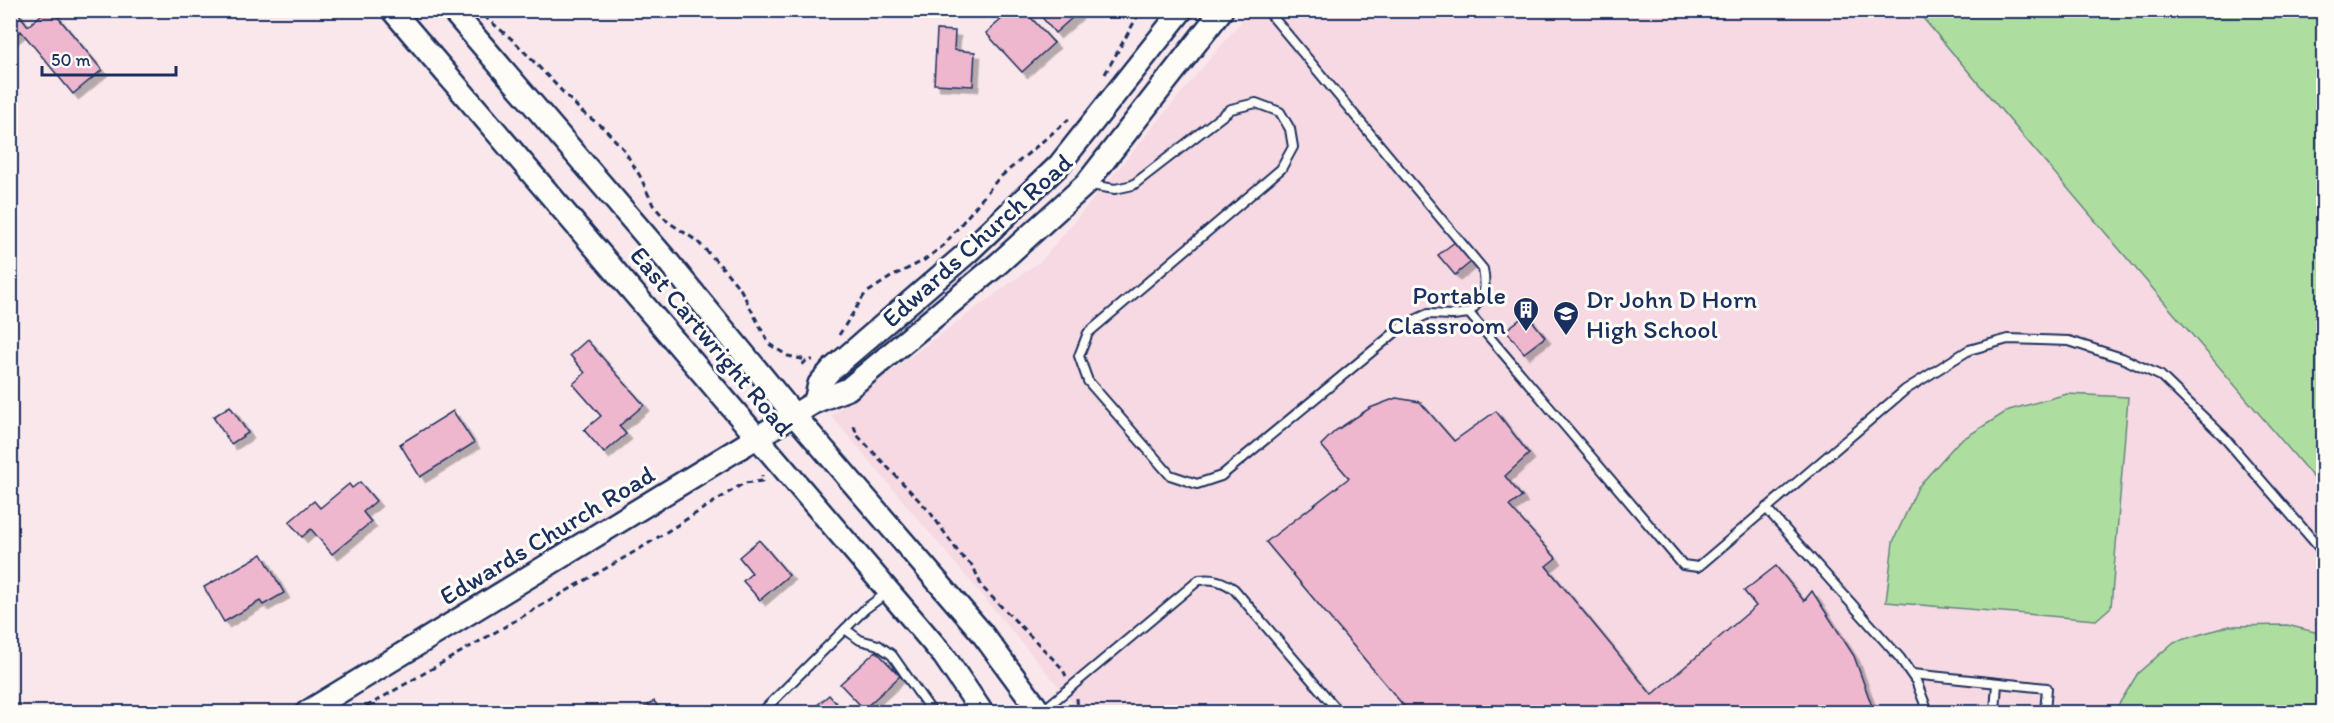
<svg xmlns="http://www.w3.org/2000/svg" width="2334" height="723" font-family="Itim,sans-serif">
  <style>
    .built { fill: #f6d9e2 }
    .green { fill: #aede9f; stroke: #64867e; stroke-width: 1.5 }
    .building { fill: #efb7ce; stroke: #1b2f5e; stroke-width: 1.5; filter: url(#shadow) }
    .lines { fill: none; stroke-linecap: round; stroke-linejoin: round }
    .lane-casing { stroke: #1b2f5e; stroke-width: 12 }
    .secondary-casing { stroke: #1b2f5e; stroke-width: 26 }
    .path { stroke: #1b2f5e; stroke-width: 3; stroke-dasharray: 6 4.5; stroke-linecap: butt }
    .lane { stroke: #fdfcf7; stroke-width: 8 }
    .secondary { stroke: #fdfcf7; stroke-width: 21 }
    .labels { text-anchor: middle; stroke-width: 6; stroke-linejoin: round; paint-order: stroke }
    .street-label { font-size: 26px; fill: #1b2f5e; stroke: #fdfcf7 }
    .poi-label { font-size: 26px; fill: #1b2f5e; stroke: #fdfcf7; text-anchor: end }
  </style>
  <defs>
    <filter id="shadow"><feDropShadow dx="5.5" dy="5.5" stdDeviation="0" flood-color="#0004"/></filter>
  </defs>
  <rect width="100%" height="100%" fill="#f9e7eb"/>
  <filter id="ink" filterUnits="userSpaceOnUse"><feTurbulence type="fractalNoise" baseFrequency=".0167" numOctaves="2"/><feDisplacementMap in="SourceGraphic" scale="12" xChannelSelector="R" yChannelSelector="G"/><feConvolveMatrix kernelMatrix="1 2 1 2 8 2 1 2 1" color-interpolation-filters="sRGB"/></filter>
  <g filter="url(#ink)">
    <!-- built -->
    <path class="built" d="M 1250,11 L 1917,11 L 2323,489 L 2323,712 L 1080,712 L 831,415 L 1043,259 Z"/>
    <!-- green -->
    <g class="green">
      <path d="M 1917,11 L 2323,11 L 2323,489 Z"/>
      <path d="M 2067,394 L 2128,397 L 2111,607 L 2096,620 L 1886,602 L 1893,542 L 1918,487 L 1958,442 L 2009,410 Z"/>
      <path d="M 2287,625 L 2323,634 L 2323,712 L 2114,712 L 2138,673 L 2174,642 L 2229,626 Z"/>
    </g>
    <!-- building -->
    <g class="building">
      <path d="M 10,10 L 16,10 L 28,26 L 47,10 L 52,10 L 102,70 L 73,94 L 21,31 L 10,40 Z"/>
      <path d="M 1024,10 L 1054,43 L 1022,72 L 986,33 L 1005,16 L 1002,10 Z"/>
      <path d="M 1036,10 L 1081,10 L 1055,33 Z"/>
      <path d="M 937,30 L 955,31 L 954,50 L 975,52 L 973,86 L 934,84 Z"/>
      <path d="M 1460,238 L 1476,258 L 1455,275 L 1438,255 Z"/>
      <path d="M 1527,314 L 1545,337 L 1524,353 L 1506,330 Z"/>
      <path d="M 587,340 L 644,405 L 619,426 L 626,434 L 604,453 L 584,430 L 601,416 L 573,384 L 585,373 L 570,355 Z"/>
      <path d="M 1396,398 L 1420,402 L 1454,441 L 1496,411 L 1529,454 L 1505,476 L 1522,497 L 1509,506 L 1556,558 L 1546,566 L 1652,695 L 1756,606 L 1744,591 L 1776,566 L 1804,601 L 1812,591 L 1854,656 L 1874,712 L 1409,712 L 1266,542 L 1349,478 L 1321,445 L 1335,431 L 1370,408 Z"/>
      <path d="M 230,406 L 248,433 L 231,444 L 213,417 Z"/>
      <path d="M 453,411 L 474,443 L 420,477 L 400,444 Z"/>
      <path d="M 360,482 L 376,501 L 363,512 L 371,522 L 332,554 L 311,529 L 302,537 L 289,522 L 314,501 L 320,508 L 349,484 L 352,488 Z"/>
      <path d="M 759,540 L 789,575 L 760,600 L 743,581 L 752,573 L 739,557 Z"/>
      <path d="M 262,554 L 284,593 L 263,605 L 260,601 L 224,622 L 204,587 Z"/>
      <path d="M 876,651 L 900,676 L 864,709 L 840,684 Z"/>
      <path d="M 829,695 L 844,712 L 809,712 Z"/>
      <path d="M 654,701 L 662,712 L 638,712 Z"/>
    </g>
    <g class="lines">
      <defs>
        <g id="lane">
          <path d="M 1267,10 L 1483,269 C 1487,291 1485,296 1469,313"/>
          <path d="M 1090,185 L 1115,189 L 1133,185 L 1231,109 L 1256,103 L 1280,112 L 1290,129 L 1293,147 L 1281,169 L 1088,333 L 1079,356 L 1088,381 L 1170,475 L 1197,484 L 1221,476 L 1404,325 L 1428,314 L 1453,315 L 1469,313 L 1683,565 L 1698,567 L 1905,390 L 1969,350 L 2008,339 L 2069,341 L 2122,358 L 2161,376 L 2223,436 L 2324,553"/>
          <path d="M 1766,508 L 1900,658 L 1916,681 L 1928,712"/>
          <path d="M 845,629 L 860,640 L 878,645 L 892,655 L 932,712"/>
          <path d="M 1912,674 L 2047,688 L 2045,712"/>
          <path d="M 762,712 L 865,609 L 888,592"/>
          <path d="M 1041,712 L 1199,580 C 1213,578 1222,581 1234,589 L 1339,712"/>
          <path d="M 1995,712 L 1997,683"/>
        </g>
        <g id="secondary">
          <path d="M 392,10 L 944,656 L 982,712"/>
          <path d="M 452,10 L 669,263 L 795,416 L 981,632 L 1040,712"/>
          <path d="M 815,402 L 819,384 L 831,370 L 967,253 L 1059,165 L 1182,10"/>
          <path d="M 307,712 L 815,402 L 848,389 L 998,264 L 1086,184 L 1222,10"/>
        </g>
      </defs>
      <!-- lane casing -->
      <use href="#lane" class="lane-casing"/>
      <!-- secondary casing -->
      <use href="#secondary" class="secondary-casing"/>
      <!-- path -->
      <g class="path">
        <path d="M 484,16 L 514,41 L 581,111 L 605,129 L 624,150 L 640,176 L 653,205 L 668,222 L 697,241 L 722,267 L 741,290 L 769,344 L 788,356 L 806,360"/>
        <path d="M 1105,74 L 1141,10"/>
        <path d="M 839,335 L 865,294 L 891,277 L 923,261 L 944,245 L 998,179 L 1069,119"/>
        <path d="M 802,365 L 807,360 L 813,360"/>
        <path d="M 854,426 L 857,435 L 930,512 L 961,556 L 973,566 L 982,587 L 1062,668 L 1066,676"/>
        <path d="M 1077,698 L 1078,712"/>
        <path d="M 357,712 L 641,548 L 744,483 L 762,481 L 762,475"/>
      </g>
      <!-- lane -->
      <use href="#lane" class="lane"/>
      <!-- secondary -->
      <use href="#secondary" class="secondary"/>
    </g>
  </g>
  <!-- icons -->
  <defs>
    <symbol id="building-pin" viewBox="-11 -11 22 30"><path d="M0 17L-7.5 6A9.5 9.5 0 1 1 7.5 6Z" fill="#1b2f5e" stroke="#fdfcf7"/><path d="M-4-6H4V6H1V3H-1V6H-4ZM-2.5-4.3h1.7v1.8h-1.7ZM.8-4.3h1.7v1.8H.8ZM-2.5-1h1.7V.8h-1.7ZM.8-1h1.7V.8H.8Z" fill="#fff"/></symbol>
    <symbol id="school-pin" viewBox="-11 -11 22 30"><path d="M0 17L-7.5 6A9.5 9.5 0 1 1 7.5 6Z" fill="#1b2f5e" stroke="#fdfcf7"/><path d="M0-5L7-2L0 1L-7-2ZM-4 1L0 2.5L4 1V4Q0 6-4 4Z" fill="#fff"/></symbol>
  </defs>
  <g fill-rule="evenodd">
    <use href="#building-pin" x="1511" y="295" width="30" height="40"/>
    <use href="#school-pin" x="1551" y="299" width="30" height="40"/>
  </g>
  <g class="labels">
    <!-- street labels -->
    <g class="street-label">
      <text transform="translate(977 240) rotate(-42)" y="9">Edwards Church Road</text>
      <text transform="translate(712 341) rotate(50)" y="9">East Cartwright Road</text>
      <text transform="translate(547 535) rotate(-31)" y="9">Edwards Church Road</text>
    </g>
    <!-- poi labels -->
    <g class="poi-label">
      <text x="1506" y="304">Portable<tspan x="1506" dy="30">Classroom</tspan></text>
      <text x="1586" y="308" text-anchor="start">Dr John D Horn<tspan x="1586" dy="30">High School</tspan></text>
    </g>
  </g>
  <!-- margin -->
  <rect width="2334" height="723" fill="none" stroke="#fdfcf7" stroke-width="36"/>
  <rect x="18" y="18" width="2298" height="687" fill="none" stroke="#1b2f5e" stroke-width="2" filter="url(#ink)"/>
  <!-- scale -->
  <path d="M42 66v9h134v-9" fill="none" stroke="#1b2f5e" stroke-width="3"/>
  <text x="51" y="66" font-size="18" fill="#1b2f5e" stroke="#fdfcf7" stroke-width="4.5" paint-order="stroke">50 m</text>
</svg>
